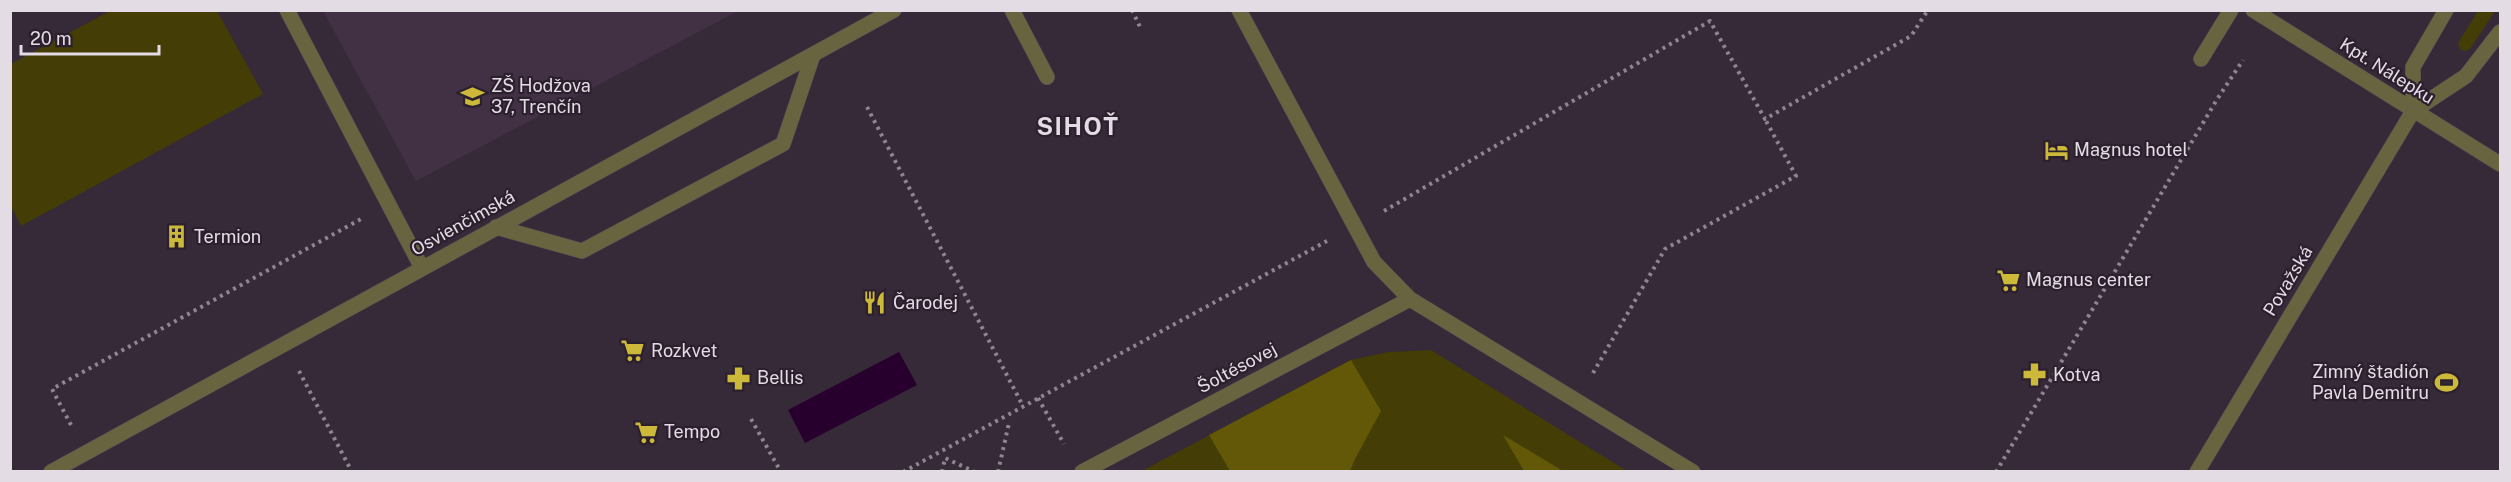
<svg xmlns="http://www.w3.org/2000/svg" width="2511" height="482" font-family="'Public Sans',sans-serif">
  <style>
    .built { fill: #423144 }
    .green { fill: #443d05 }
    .forest { fill: #625807 }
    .water { fill: #27002d }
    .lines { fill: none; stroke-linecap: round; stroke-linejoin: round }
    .service-casing { stroke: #524654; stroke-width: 16 }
    .minor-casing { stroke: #524654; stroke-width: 16 }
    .path { stroke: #8f8591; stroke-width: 4; stroke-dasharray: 3 4.5; stroke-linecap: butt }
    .service { stroke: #696440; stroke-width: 15 }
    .minor { stroke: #696440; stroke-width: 15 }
    .labels { text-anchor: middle; stroke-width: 4.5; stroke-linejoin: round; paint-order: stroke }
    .street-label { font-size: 18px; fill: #e4dce5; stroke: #2c202e }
    .poi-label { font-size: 18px; fill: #e4dce5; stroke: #2c202e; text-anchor: start }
    .district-label { font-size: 24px; font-weight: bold; letter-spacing: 1.5px; fill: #e4dce5; stroke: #2c202e }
  </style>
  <rect width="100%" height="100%" fill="#362a38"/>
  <!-- built -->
  <path class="built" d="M 323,11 L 738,11 L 416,181 Z"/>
  <!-- green -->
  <g class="green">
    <path d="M 110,11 L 217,11 L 263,94 L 21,226 L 11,206 L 11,64 Z"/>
    <path d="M 2478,11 L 2495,11 L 2470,49 L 2465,51 L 2460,49 L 2458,43 Z"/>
    <path d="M 1431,350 L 1627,471 L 1140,472 L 1351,360 L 1388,352 Z"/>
  </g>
  <!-- forest -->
  <g class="forest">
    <path d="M 1351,360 L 1381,411 L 1355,459 L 1350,471 L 1230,471 L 1209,435 Z"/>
    <path d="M 1503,435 L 1563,471 L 1524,471 Z"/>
  </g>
  <!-- water -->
  <path class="water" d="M 899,352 L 917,385 L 805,443 L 788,410 Z"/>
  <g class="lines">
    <defs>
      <g id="service">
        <path d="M 1012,10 L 1047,77"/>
        <path d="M 2201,59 L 2231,10"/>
        <path d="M 496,227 L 582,251 L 783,144 L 813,55"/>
      </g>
      <g id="minor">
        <path d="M 287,10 L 422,268"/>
        <path d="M 1239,10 L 1374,262 L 1410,299 L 1693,472"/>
        <path d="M 2253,10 L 2500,164"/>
        <path d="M 2413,111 L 2413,67 L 2446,10"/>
        <path d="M 51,472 L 894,10"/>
        <path d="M 1082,472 L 1410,299"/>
        <path d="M 2197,472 L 2413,111 L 2466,76 L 2500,32"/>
      </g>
    </defs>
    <!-- service casing -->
    <use href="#service" class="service-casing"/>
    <!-- minor casing -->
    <use href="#minor" class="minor-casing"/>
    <!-- path -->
    <g class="path">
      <path d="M 1132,10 L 1141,29"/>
      <path d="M 867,107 L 1023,406"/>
      <path d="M 1384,211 L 1710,21 L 1765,119 L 1911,36 L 1928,10"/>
      <path d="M 299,371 L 352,472"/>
      <path d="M 1593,373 L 1665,249 L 1796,176 L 1765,119"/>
      <path d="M 1038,398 L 1064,444"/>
      <path d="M 751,419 L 781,472"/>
      <path d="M 71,425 L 52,389 L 361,219"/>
      <path d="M 903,472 L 1327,241"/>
      <path d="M 942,472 L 945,458 L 975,472"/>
      <path d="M 998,472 L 1009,423"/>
      <path d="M 1996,472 L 2216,101 L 2243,60"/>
    </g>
    <!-- service -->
    <use href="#service" class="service"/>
    <!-- minor -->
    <use href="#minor" class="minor"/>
  </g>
  <!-- icons -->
  <defs>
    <symbol id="school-bare" viewBox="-9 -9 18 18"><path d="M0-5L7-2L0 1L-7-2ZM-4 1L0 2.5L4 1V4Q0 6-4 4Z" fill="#ccb939" stroke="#2c202e" stroke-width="2.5" paint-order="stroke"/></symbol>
    <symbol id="hotel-bare" viewBox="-9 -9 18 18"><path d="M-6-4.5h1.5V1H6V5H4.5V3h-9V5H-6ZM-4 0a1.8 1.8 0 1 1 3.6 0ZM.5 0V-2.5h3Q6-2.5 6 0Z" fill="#ccb939" stroke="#2c202e" stroke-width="2.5" paint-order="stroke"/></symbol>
    <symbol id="building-bare" viewBox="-9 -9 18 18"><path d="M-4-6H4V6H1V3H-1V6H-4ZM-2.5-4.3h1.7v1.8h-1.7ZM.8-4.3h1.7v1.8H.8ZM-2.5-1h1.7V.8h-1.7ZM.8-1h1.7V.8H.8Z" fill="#ccb939" stroke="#2c202e" stroke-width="2.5" paint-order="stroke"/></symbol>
    <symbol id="supermarket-bare" viewBox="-9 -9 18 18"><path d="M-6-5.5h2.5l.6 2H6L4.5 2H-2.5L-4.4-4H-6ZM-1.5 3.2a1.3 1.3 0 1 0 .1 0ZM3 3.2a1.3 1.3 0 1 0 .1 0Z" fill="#ccb939" stroke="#2c202e" stroke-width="2.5" paint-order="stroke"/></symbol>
    <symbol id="restaurant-bare" viewBox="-9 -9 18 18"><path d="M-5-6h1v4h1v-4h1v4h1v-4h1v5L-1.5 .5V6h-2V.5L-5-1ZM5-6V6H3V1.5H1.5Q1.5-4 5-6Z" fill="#ccb939" stroke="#2c202e" stroke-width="2.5" paint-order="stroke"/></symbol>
    <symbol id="pharmacy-bare" viewBox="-9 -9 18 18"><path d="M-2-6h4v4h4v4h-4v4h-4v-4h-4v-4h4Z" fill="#ccb939" stroke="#2c202e" stroke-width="2.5" paint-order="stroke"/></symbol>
    <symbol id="stadium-bare" viewBox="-9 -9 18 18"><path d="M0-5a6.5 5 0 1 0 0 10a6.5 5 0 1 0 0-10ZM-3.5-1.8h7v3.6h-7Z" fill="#ccb939" stroke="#2c202e" stroke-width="2.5" paint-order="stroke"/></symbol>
  </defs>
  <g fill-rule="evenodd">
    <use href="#school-bare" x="456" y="80" width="33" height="33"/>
    <use href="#hotel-bare" x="2040" y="134" width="33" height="33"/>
    <use href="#building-bare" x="160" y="220" width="33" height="33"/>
    <use href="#supermarket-bare" x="1992" y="264" width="33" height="33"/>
    <use href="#restaurant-bare" x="858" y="286" width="33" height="33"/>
    <use href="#supermarket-bare" x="616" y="334" width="33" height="33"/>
    <use href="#pharmacy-bare" x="2018" y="358" width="33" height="33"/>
    <use href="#pharmacy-bare" x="722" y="362" width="33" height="33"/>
    <use href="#stadium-bare" x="2430" y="366" width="33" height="33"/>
    <use href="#supermarket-bare" x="630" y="416" width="33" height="33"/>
  </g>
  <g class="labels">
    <!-- street labels -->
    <g class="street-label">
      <text transform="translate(2387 71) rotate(32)" y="6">Kpt. Nálepku</text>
      <text transform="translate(463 223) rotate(-29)" y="6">Osvienčimská</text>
      <text transform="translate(2288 281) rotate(-59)" y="6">Považská</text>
      <text transform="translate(1237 368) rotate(-28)" y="6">Šoltésovej</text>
    </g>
    <!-- poi labels -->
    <g class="poi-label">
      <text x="491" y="92">ZŠ Hodžova<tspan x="491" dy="21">37, Trenčín</tspan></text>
      <text x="2074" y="156">Magnus hotel</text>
      <text x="194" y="243">Termion</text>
      <text x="2026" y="286">Magnus center</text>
      <text x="893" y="309">Čarodej</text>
      <text x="651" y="357">Rozkvet</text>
      <text x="2429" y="378" text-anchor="end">Zimný štadión<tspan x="2429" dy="21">Pavla Demitru</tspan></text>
      <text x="2053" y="381">Kotva</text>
      <text x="757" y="384">Bellis</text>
      <text x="664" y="438">Tempo</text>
    </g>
    <!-- district labels -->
    <g class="district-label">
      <text x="1078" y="135">SIHOŤ</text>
    </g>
  </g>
  <!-- border -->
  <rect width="2511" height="482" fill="none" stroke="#e4dce5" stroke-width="24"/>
  <!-- scale -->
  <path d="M21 45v9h138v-9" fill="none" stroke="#e4dce5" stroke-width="3"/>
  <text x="30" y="45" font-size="18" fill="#e4dce5" stroke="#2c202e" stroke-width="4.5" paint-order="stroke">20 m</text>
</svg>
